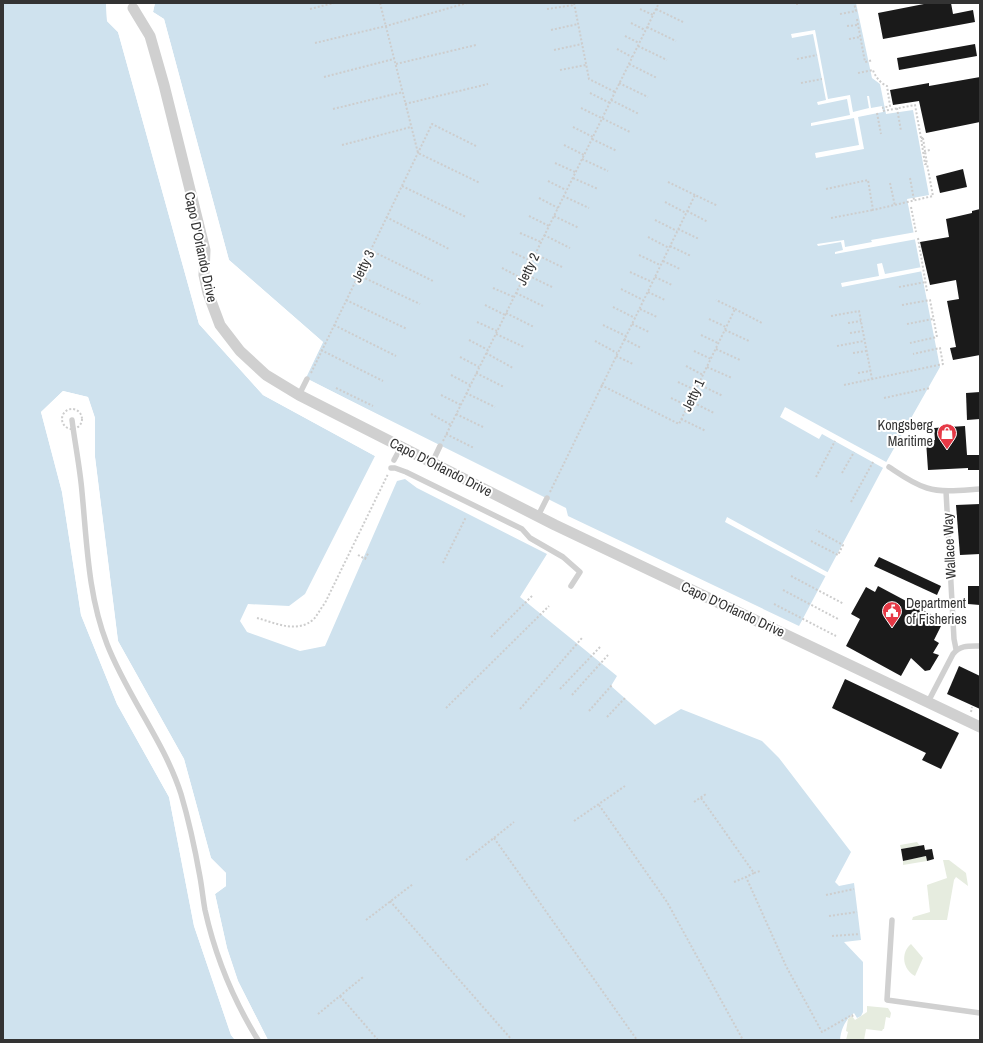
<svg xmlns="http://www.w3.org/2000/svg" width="983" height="1043" font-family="'Archivo Narrow',sans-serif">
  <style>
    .green { fill: #e6ecdf }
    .water { fill: #cfe2ee }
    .pier { fill: #fff }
    .building { fill: #1a1a1a }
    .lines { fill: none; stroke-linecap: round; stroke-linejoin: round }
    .path { stroke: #cdcdcd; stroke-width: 2; stroke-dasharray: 2 2; stroke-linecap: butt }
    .service { stroke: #d0d0d0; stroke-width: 5.5 }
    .minor { stroke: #d0d0d0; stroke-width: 11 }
    .labels { text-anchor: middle; stroke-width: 4; stroke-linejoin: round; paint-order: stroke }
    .street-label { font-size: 14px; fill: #333; stroke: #fff }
    .poi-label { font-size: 14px; fill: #333; stroke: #fff; text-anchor: end }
  </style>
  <rect width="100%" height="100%" fill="#fff"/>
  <!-- green -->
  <g class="green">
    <path d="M 917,842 L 920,846 L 901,849 L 900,845 Z"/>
    <path d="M 926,856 L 927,861 L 903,865 L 903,861 Z"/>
    <path d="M 943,860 L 949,860 L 966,873 L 968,886 L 956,877 L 954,880 L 947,920 L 912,920 L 913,917 L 930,912 L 927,885 L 947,878 Z"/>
    <path d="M 911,944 L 923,958 L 915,976 C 903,970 900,953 911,944 Z"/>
    <path d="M 867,1006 L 888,1008 L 891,1013 L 890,1018 L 886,1017 L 884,1029 L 883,1029 L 882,1031 L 866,1029 L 864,1040 L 846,1040 L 848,1032 L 846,1031 L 848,1019 L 852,1016 L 855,1020 L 867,1012 Z"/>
  </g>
  <!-- water -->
  <g class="water">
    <path d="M 3,3 L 106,3 L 107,21 L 118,32 L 199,324 L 263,395 L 375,456 L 305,594 L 289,606 L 248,604 L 240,621 L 247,632 L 300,651 L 325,646 L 397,481 L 405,479 L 417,488 L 547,554 L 520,597 L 617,676 L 611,686 L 655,725 L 681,709 L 762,741 L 779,758 L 851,852 L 835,882 L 839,886 L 854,883 L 861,940 L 844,942 L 863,962 L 863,1012 L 861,1016 L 857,1018 L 854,1013 C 845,1020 841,1029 840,1040 L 268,1040 L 238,981 L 227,948 L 215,894 L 226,886 L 226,873 L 211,858 L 184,759 L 118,641 L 95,457 L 95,418 L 88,397 L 63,391 L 41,412 L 62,492 L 81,615 L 117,704 L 169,797 L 194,926 L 231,1035 L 235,1040 L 3,1040 Z"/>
    <path d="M 155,3 L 856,3 L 872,78 L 880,84 L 886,114 L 913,110 L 929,195 L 907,199 L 940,367 L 884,466 L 799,626 L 568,516 L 566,508 L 305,378 L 323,342 L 229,260 L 164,19 L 153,12 Z"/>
  </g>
  <!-- pier -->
  <g class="pier">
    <path d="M 106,3 L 108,3 L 109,20 L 120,32 L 201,323 L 264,394 L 376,454 L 375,456 L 263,395 L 199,324 L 118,32 L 107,21 Z"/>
    <path d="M 153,3 L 155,3 L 153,12 L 164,19 L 229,260 L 323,342 L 306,378 L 392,422 L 391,423 L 304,379 L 303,377 L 321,343 L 227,262 L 162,20 L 151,12 Z"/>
    <path d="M 815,30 L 828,99 L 850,95 L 853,112 L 869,108 L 867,96 L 869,96 L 871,108 L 882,106 L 883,112 L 858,117 L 864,149 L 816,158 L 815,153 L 859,145 L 854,118 L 811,126 L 811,123 L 850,115 L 847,99 L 818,105 L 817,102 L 826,100 L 813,34 L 792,38 L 791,34 Z"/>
    <path d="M 916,232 L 917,239 L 835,254 L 835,252 L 843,250 L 841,242 L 818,246 L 817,244 L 844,240 L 845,247 L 872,242 L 871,240 Z"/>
    <path d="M 882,263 L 885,274 L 922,267 L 923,271 L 842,287 L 841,283 L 879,276 L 877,264 Z"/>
    <path d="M 63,391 L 88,397 L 95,418 L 95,457 L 118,641 L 184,759 L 211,858 L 226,873 L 226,886 L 215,894 L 227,948 L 238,981 L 268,1040 L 266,1040 L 237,982 L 225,949 L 213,894 L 224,885 L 224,873 L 209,859 L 182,760 L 116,642 L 93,457 L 93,418 L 86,399 L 63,393 L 43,412 L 64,492 L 83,615 L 119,703 L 171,796 L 196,925 L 233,1034 L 237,1040 L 235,1040 L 231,1035 L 194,926 L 169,797 L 117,704 L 81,615 L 62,492 L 41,412 Z"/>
    <path d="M 785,407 L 888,463 L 885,469 L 822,434 L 819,439 L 780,417 Z"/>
    <path d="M 727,517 L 829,573 L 827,577 L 725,522 Z"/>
  </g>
  <!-- building -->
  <g class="building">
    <path d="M 929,3 L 951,3 L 953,14 L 973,10 L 975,22 L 883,39 L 878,13 Z"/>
    <path d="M 975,44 L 977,56 L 899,70 L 897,58 Z"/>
    <path d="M 980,77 L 980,122 L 926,133 L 919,101 L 893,105 L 890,90 L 929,83 L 929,86 Z"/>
    <path d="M 963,169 L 967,187 L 940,193 L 936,176 Z"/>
    <path d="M 980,209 L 980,355 L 953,360 L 950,348 L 956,347 L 947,301 L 959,299 L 956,280 L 930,285 L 920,242 L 949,237 L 946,219 L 972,213 L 972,211 Z"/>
    <path d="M 980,392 L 980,419 L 967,420 L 966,393 Z"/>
    <path d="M 965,426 L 967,455 L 980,455 L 980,470 L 968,470 L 968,468 L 928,470 L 926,441 L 935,440 L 934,428 Z"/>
    <path d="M 980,504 L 980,554 L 960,555 L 956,505 Z"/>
    <path d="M 879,557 L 941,586 L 937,595 L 874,566 Z"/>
    <path d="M 878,586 L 938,618 L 935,623 L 941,626 L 934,640 L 939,643 L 933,653 L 939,655 L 930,670 L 925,671 L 911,658 L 901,676 L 846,646 L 860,619 L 851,614 L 866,587 L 875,592 Z"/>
    <path d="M 968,586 L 980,586 L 980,605 L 968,604 Z"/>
    <path d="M 959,666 L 980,676 L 980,709 L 947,694 Z"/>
    <path d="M 845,679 L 959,733 L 941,769 L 922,760 L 926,753 L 832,708 Z"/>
    <path d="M 924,845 L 925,850 L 932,849 L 934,859 L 927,861 L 926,856 L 903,861 L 901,849 Z"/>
  </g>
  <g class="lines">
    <!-- path -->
    <g class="path">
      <path d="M 380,3 L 418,153 L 480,183"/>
      <path d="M 574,3 L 589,79 L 615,92"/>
      <path d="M 797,3 L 797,5"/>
      <path d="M 310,9 L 334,3"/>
      <path d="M 547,9 L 574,5"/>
      <path d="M 640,9 L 653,15"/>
      <path d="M 656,9 L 683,22"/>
      <path d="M 840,14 L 856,11 L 854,3"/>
      <path d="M 857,19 L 865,62 L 873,60"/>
      <path d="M 631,23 L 645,30"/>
      <path d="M 847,26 L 858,25"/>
      <path d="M 647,27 L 676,41"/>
      <path d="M 551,30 L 578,24"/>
      <path d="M 625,36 L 639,43"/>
      <path d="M 849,39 L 860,37"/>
      <path d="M 315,43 L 386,26 L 467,3"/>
      <path d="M 638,46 L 667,60"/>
      <path d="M 617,49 L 632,57"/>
      <path d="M 554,50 L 582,44"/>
      <path d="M 797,59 L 817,55"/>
      <path d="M 396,64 L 476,45"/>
      <path d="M 629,64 L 657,78"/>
      <path d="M 560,70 L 586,65"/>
      <path d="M 858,73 L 873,70 C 874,75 881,84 887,86 L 890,106 L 882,108"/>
      <path d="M 324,77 L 394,59"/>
      <path d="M 619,83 L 648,97"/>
      <path d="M 801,83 L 822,79"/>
      <path d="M 590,93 L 610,103"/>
      <path d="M 611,100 L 639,114"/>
      <path d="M 405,104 L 488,84"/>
      <path d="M 581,108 L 630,132"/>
      <path d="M 897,108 L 901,131"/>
      <path d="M 333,109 L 403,92"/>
      <path d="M 883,111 L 915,105 L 921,138"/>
      <path d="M 877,113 L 881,134"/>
      <path d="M 573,127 L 593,137"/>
      <path d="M 923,138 L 921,138 L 925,164 L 927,164 L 925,151"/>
      <path d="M 923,138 L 925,151 L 930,150"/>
      <path d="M 592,139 L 617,151"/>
      <path d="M 342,145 L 411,127"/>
      <path d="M 564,145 L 584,155"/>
      <path d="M 582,159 L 608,171"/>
      <path d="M 555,163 L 575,172"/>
      <path d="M 573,178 L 598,189"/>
      <path d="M 910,178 L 914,200"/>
      <path d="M 548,181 L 566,190"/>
      <path d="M 668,182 L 695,195"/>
      <path d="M 890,183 L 895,206"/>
      <path d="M 402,186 L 466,217"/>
      <path d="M 826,189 L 868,180 L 873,210 L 933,196 L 927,164"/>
      <path d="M 563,196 L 589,208"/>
      <path d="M 539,198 L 558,208"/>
      <path d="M 665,202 L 686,213"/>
      <path d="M 911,207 L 916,232"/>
      <path d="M 687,211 L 708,222"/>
      <path d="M 529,216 L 549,226"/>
      <path d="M 554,216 L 579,228"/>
      <path d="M 386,217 L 449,249"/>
      <path d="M 831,218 L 873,210"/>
      <path d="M 655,220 L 677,231"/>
      <path d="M 678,229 L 699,239"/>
      <path d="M 520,233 L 541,242"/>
      <path d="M 544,235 L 570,248"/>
      <path d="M 648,237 L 669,248"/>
      <path d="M 918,238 L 927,291"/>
      <path d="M 670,246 L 691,256"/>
      <path d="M 370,250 L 433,281"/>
      <path d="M 512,252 L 531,261"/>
      <path d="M 535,254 L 562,267"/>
      <path d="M 639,255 L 660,265"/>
      <path d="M 663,261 L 680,269"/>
      <path d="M 502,268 L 523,279"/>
      <path d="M 630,272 L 652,282"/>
      <path d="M 525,274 L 552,287"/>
      <path d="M 358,275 L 420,304"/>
      <path d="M 655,277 L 672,285"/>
      <path d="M 899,287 L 926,282"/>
      <path d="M 493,288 L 514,297"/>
      <path d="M 621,289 L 643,300"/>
      <path d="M 648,292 L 665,300"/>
      <path d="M 516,293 L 543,306"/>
      <path d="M 346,300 L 407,329"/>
      <path d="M 485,305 L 505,315"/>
      <path d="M 902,305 L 930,300 L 937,337 L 910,343"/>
      <path d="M 613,307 L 635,318"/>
      <path d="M 640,309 L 657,317"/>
      <path d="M 735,309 L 762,323"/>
      <path d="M 506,313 L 534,327"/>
      <path d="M 831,316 L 859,311 L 872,379"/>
      <path d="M 709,319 L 726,327"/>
      <path d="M 477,322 L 497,331"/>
      <path d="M 848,323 L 861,321"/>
      <path d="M 632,324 L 649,332"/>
      <path d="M 907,324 L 933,319"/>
      <path d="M 334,325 L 396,356"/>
      <path d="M 603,325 L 626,336"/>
      <path d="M 725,330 L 749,341"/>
      <path d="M 850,333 L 863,331"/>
      <path d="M 496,334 L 524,347"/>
      <path d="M 701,335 L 718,343"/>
      <path d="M 624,339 L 641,348"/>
      <path d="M 469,340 L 488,350"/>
      <path d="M 595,341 L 617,353"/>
      <path d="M 837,346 L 864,341"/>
      <path d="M 716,349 L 740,360"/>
      <path d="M 321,350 L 383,381"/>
      <path d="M 694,351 L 711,359"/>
      <path d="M 486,353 L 513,368"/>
      <path d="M 853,353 L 866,351"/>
      <path d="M 616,356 L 633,364"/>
      <path d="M 460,357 L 479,367"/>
      <path d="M 686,366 L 703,375"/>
      <path d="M 707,367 L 732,378"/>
      <path d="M 311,373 L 432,124 L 476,146"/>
      <path d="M 476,373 L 504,387"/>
      <path d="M 858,373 L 870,371"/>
      <path d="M 451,375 L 470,385"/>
      <path d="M 678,382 L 695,390"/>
      <path d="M 698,384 L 723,396"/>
      <path d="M 601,385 L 679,424 L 735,309 L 716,300"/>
      <path d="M 844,385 L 943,364 L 940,348 L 913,354"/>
      <path d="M 336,388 L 373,406"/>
      <path d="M 466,393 L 495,407"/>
      <path d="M 441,395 L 461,405"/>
      <path d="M 671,398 L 688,406"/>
      <path d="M 884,398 L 930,388"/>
      <path d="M 690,401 L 714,413"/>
      <circle cx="72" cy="419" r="10"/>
      <path d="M 431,414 L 451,425"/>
      <path d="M 456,414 L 483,427"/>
      <path d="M 681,419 L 706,431"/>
      <path d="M 898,425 L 909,431"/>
      <path d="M 446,434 L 474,448"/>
      <path d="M 443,441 L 659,3"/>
      <path d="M 842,473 L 854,452"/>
      <path d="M 816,477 L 835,441"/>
      <path d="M 550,492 L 695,195 L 718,206"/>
      <path d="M 851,502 L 873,462"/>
      <path d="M 811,541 L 838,555 L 843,545 L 816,530"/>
      <path d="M 358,555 L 365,559 L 369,552"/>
      <path d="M 443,563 L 466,517"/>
      <path d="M 791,576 L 844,604"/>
      <path d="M 783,590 L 838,619"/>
      <path d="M 774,604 L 836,636"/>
      <path d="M 257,618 C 276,623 297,634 314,619 C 318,614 321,608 325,603 L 388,474"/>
      <path d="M 491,637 L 533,595"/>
      <path d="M 560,689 L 601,646"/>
      <path d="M 572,695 L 608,655"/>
      <path d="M 446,708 L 549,606"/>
      <path d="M 520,709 L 582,638"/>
      <path d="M 589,711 L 612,685"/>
      <path d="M 971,712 L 972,707"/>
      <path d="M 607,717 L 626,697"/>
      <path d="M 701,798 L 754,873 L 746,877 L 786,966 L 822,1032 L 852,1015 L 853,1017"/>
      <path d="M 694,802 L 706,794"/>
      <path d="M 599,805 L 667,902 L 743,1040"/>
      <path d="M 574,821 L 625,786"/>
      <path d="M 494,838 L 637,1040"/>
      <path d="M 466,860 L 514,822"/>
      <path d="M 754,873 L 760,871"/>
      <path d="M 734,882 L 746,877"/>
      <path d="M 826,895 L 854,889"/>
      <path d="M 390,901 L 512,1040"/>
      <path d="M 829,916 L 857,912"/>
      <path d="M 366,920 L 413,884"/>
      <path d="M 832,936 L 860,934"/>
      <path d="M 340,996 L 378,1040"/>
      <path d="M 318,1014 L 363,977"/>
    </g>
    <!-- service -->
    <g class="service">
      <path d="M 299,395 L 307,379"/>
      <path d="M 72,420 C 75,444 80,468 82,492 C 87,544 88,595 107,644 C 127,696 164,741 181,794 C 189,821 195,849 200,877 C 202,888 203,899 205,910 C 215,955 234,1001 258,1040"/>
      <path d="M 394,460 L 401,447"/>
      <path d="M 432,463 L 440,446"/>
      <path d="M 889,467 C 901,475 913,484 927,488 C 944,493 963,490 980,489"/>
      <path d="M 391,468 L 395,468 L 406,472 L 522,529 L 530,538 L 563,557 L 580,572 L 571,586"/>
      <path d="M 946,491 L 954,639 L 956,649"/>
      <path d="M 538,516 L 547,498"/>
      <path d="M 928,702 L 953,654 C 960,645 969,646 980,646"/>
      <path d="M 892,920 L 887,1000 L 980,1013"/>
    </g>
    <!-- minor -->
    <path class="minor" d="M 133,8 L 150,36 L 164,85 L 205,250 L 204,275 L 208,293 L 220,325 L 240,351 L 266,375 L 299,395 L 555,525 L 980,727"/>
  </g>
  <!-- icons -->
  <defs>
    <symbol id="shop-pin" viewBox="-11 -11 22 30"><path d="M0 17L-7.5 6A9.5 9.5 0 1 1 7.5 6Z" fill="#e63946" stroke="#fff"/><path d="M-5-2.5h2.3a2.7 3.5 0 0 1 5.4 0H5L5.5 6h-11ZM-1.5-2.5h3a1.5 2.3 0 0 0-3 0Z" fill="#fff"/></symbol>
    <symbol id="civic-pin" viewBox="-11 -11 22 30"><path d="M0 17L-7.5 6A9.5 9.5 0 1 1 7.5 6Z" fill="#e63946" stroke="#fff"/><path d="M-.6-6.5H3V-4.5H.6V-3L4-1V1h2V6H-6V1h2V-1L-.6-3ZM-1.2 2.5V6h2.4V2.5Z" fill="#fff"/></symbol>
  </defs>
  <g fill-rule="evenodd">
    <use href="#shop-pin" x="936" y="422" width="22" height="30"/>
    <use href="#civic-pin" x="881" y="600" width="22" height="30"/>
  </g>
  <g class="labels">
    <!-- street labels -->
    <g class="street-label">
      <text transform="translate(201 247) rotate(78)" y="5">Capo D'Orlando Drive</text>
      <text transform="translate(363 266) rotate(-64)" y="5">Jetty 3</text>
      <text transform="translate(528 269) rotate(-64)" y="5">Jetty 2</text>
      <text transform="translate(693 395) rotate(-64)" y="5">Jetty 1</text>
      <text transform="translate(441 467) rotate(27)" y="5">Capo D'Orlando Drive</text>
      <text transform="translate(949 546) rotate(-93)" y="5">Wallace Way</text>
      <text transform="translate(733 609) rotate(25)" y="5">Capo D'Orlando Drive</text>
    </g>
    <!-- poi labels -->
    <g class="poi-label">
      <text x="933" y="430">Kongsberg<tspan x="933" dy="16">Maritime</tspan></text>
      <text x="906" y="608" text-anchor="start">Department<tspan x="906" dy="16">of Fisheries</tspan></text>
    </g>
  </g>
  <!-- border -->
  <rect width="983" height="1043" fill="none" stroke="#333333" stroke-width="8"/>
</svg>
